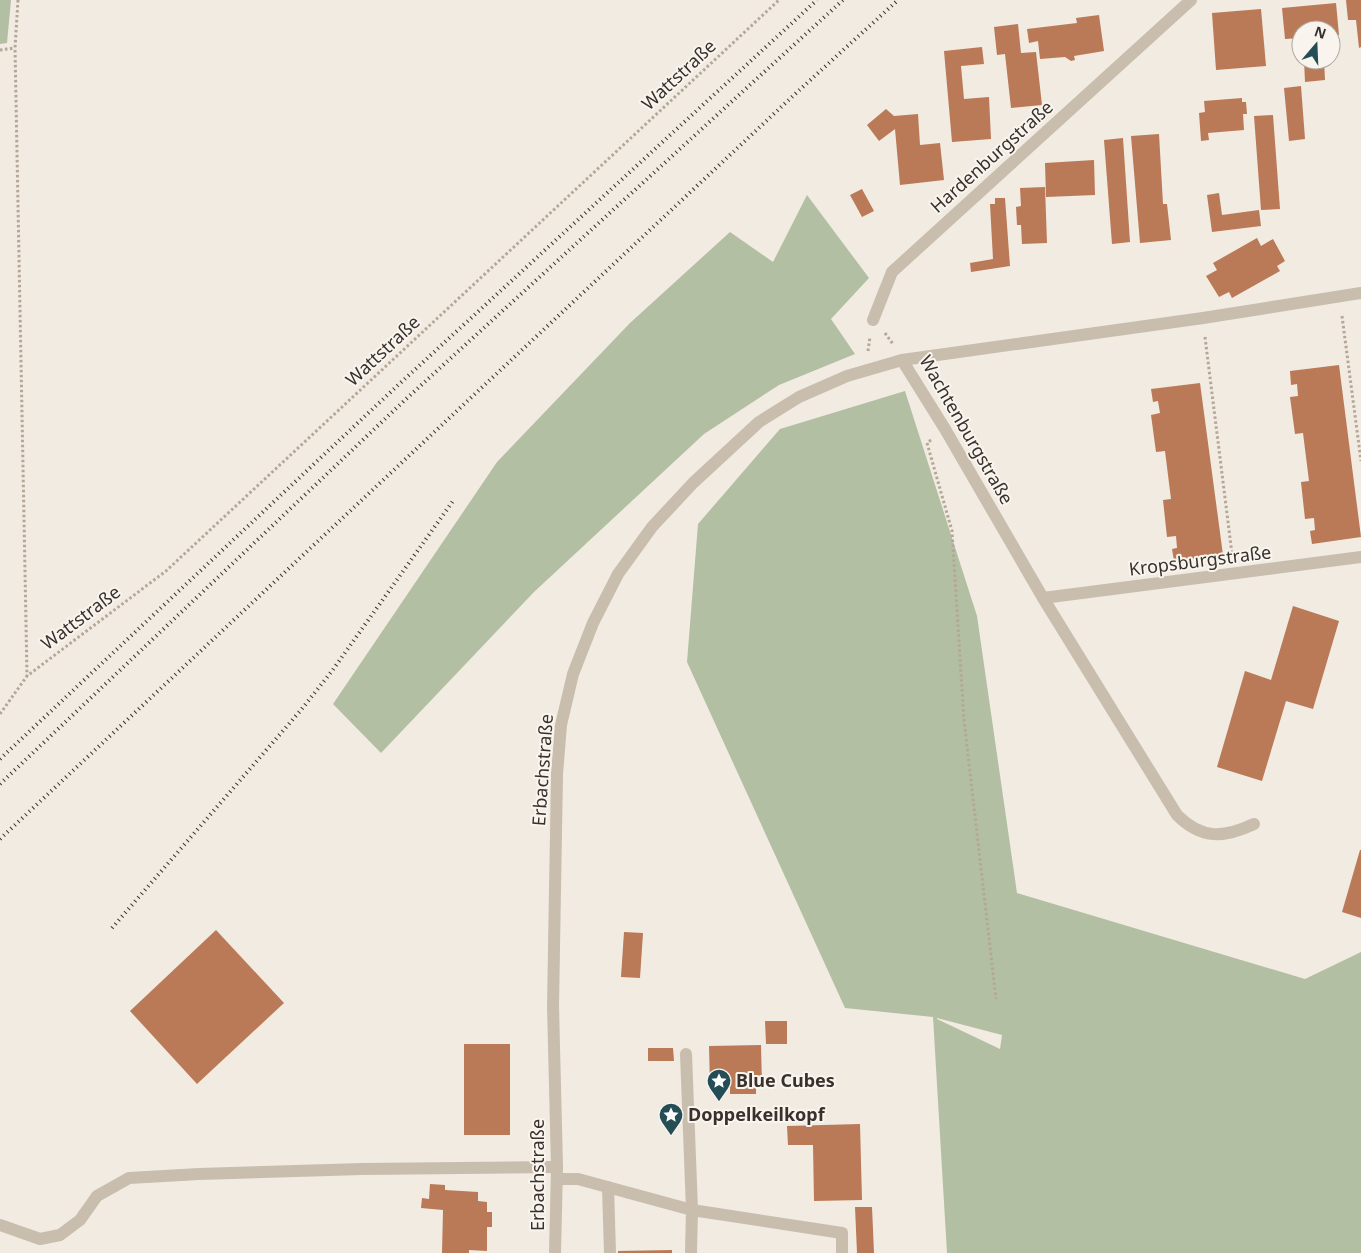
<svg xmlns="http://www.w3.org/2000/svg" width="1361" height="1253" font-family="'Noto Sans',sans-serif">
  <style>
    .green { fill: #b3bfa2; fill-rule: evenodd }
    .building { fill: #ba7957 }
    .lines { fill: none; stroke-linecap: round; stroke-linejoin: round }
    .path { stroke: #b4a798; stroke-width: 3; stroke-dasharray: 2.5 2.5; stroke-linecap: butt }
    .minor { stroke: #c9bdae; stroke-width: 12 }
    .rail { stroke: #38312c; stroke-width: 4; stroke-dasharray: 1 4; stroke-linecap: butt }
    .labels { text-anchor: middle; stroke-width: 4; stroke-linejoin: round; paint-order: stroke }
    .street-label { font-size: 18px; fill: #38312c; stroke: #f9f5ee }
    .poi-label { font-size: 18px; font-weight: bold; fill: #38312c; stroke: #f9f5ee; text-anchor: start }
  </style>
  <rect width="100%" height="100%" fill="#f1ebe1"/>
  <!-- green -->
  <g class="green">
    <path d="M 0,0 L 11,0 L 7,43 L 0,44 Z"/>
    <path d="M 807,195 L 869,278 L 831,319 L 855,354 L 779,385 L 704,434 L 534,592 L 381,753 L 333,704 L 497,462 L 630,323 L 730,232 L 773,262 Z"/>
    <path d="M 905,391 L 977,616 L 1017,893 L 1305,979 L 1361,952 L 1361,1253 L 947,1253 L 933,1017 L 845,1008 L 687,662 L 698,524 L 780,429 ZM 937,1018 L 1002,1035 L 1000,1049 L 937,1019 Z"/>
  </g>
  <!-- building -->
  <g class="building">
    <path d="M 1346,0 L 1361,0 L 1361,47 L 1359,48 L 1356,20 L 1348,20 Z"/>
    <path d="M 1336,3 L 1339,35 L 1331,35 L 1331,30 L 1301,30 L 1301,38 L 1285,39 L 1282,8 Z"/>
    <path d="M 1261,9 L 1266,66 L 1216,70 L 1212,13 Z"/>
    <path d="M 1099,15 L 1104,51 L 1074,56 L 1075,60 L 1071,61 L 1065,57 L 1040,59 L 1038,41 L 1029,43 L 1027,29 L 1077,23 L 1076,18 Z"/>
    <path d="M 1018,24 L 1021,53 L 1036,52 L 1042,105 L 1011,108 L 1005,54 L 997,55 L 994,27 Z"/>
    <path d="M 982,47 L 984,64 L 961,66 L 964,99 L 989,97 L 991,139 L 952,142 L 944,51 Z"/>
    <path d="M 1304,60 L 1324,60 L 1325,80 L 1305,82 Z"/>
    <path d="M 1301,86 L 1305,139 L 1289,141 L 1284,88 Z"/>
    <path d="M 1242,98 L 1242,102 L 1246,102 L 1247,114 L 1243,114 L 1244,130 L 1208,133 L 1209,140 L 1201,141 L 1199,113 L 1205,112 L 1204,101 Z"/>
    <path d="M 886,109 L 894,116 L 918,114 L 920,145 L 940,143 L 944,180 L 900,185 L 895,129 L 879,141 L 867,125 Z"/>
    <path d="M 1273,115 L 1280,209 L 1261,210 L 1254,116 Z"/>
    <path d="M 1159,134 L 1163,204 L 1167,204 L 1171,240 L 1140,243 L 1131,136 Z"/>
    <path d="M 1123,138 L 1130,242 L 1112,244 L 1104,140 Z"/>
    <path d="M 1094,160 L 1095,195 L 1046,197 L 1045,163 Z"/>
    <path d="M 1045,187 L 1047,243 L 1022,244 L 1021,225 L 1017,225 L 1016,207 L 1021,206 L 1020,188 Z"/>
    <path d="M 862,189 L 874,211 L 862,217 L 850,195 Z"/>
    <path d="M 1219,193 L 1222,215 L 1259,210 L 1261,226 L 1212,232 L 1207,195 Z"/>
    <path d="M 995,198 L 1005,198 L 1010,266 L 971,272 L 970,263 L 993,259 L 990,204 L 995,204 Z"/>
    <path d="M 1257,238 L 1261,246 L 1273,239 L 1285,261 L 1277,266 L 1280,271 L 1232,298 L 1229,292 L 1219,297 L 1206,276 L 1217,270 L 1213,263 Z"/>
    <path d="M 1339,365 L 1361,537 L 1312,544 L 1310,531 L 1315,530 L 1314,518 L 1305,519 L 1301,482 L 1309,481 L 1303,433 L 1295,434 L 1290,397 L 1298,396 L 1297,384 L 1291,385 L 1290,371 Z"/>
    <path d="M 1200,383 L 1223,555 L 1174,561 L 1172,549 L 1177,548 L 1176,536 L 1167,537 L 1163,500 L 1171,499 L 1165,451 L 1156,452 L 1151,415 L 1160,413 L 1158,401 L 1153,402 L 1151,389 Z"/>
    <path d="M 1293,606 L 1339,621 L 1313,709 L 1286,701 L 1262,781 L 1217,767 L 1245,671 L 1271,680 Z"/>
    <path d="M 1360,850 L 1361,850 L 1361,918 L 1342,912 Z"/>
    <path d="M 216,930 L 284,1003 L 197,1084 L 130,1011 Z"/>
    <path d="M 624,932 L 643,933 L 640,978 L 621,977 Z"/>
    <path d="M 765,1021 L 787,1021 L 787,1044 L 766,1044 Z"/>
    <rect x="464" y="1044" width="46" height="91"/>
    <path d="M 761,1045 L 762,1085 L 756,1085 L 756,1094 L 730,1094 L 730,1085 L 710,1085 L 709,1046 Z"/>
    <path d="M 648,1048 L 673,1048 L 674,1061 L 648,1061 Z"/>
    <path d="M 860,1124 L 862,1200 L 814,1201 L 813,1145 L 788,1145 L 787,1126 Z"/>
    <path d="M 430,1184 L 445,1185 L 445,1190 L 478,1192 L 478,1201 L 487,1202 L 487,1212 L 492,1212 L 492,1227 L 487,1227 L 487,1251 L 469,1250 L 469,1253 L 442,1253 L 443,1210 L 421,1208 L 422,1198 L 429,1199 Z"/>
    <path d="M 855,1207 L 872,1207 L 874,1253 L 857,1253 Z"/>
    <path d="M 672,1250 L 672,1253 L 618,1253 L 618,1251 Z"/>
  </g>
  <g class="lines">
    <!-- path -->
    <g class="path">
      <path d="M 18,0 L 15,48 L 27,676"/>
      <path d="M 0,50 L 15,48"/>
      <path d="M 1342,316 L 1361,461"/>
      <path d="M 885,333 L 893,344"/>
      <path d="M 1205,337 L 1232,554"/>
      <path d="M 868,351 L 870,337"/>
      <path d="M 931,440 L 927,443 L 952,531 L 964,720 L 996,999"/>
      <path d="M 0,714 L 27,676 L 166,571 L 779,0"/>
    </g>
    <!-- minor -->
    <g class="minor">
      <path d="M 873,320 L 892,272 L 1191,0"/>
      <path d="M 902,360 L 945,429 L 1043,598 L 1177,815 C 1202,840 1224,838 1254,824"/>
      <path d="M 1043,598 L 1361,557"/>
      <path d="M 686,1054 L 692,1210 L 691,1253"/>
      <path d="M 557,1179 L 578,1179 L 692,1210 L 842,1233 L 842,1253"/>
      <path d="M 608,1187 L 610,1253"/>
      <path d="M 0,1225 L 40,1239 L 60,1235 L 80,1220 L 97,1196 L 129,1178 L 199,1174 L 362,1169 L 557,1167"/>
      <path d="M 555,1253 L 557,1167 L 553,1006 L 557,774 L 561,725 L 573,674 L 593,623 L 618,574 L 652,527 L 693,483 L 759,422 L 799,397 L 847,376 L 902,360 L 1203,318 L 1361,293"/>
    </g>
    <!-- rail -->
    <g class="rail">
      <path d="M 0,759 L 396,387 L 817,0"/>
      <path d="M 0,784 L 406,399 L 843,0"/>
      <path d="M 0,839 L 794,95 L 898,0"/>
      <path d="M 112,928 L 301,710 L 332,671 L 453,501"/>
    </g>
  </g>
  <!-- icons -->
  <defs>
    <symbol id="sight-pin" viewBox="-11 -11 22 30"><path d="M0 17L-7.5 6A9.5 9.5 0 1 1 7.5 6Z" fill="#254d56" stroke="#f9f5ee"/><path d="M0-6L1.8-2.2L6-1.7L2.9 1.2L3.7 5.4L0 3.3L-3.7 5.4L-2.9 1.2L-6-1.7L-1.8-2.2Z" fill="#fff"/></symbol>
  </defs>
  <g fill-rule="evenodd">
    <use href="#sight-pin" x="705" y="1067" width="28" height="38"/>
    <use href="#sight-pin" x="657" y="1101" width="28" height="38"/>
  </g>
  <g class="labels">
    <!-- street labels -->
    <g class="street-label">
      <text transform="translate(679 75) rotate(-43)" y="6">Wattstraße</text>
      <text transform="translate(992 157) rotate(-42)" y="6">Hardenburgstraße</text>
      <text transform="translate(383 351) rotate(-43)" y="6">Wattstraße</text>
      <text transform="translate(966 430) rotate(60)" y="6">Wachtenburgstraße</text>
      <text transform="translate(1200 561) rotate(-7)" y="6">Kropsburgstraße</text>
      <text transform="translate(81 618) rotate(-37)" y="6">Wattstraße</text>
      <text transform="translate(543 770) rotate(-86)" y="6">Erbachstraße</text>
      <text transform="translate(538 1175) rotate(-90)" y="6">Erbachstraße</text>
    </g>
    <!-- poi labels -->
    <g class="poi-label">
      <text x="736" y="1087">Blue Cubes</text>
      <text x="688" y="1121">Doppelkeilkopf</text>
    </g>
  </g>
  <!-- north arrow -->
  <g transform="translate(1316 45) rotate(19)"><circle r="24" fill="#f9f5ee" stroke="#aca7a0"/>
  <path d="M0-4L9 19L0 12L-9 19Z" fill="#254d56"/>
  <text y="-8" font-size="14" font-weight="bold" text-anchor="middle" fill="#38312c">N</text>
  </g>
</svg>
